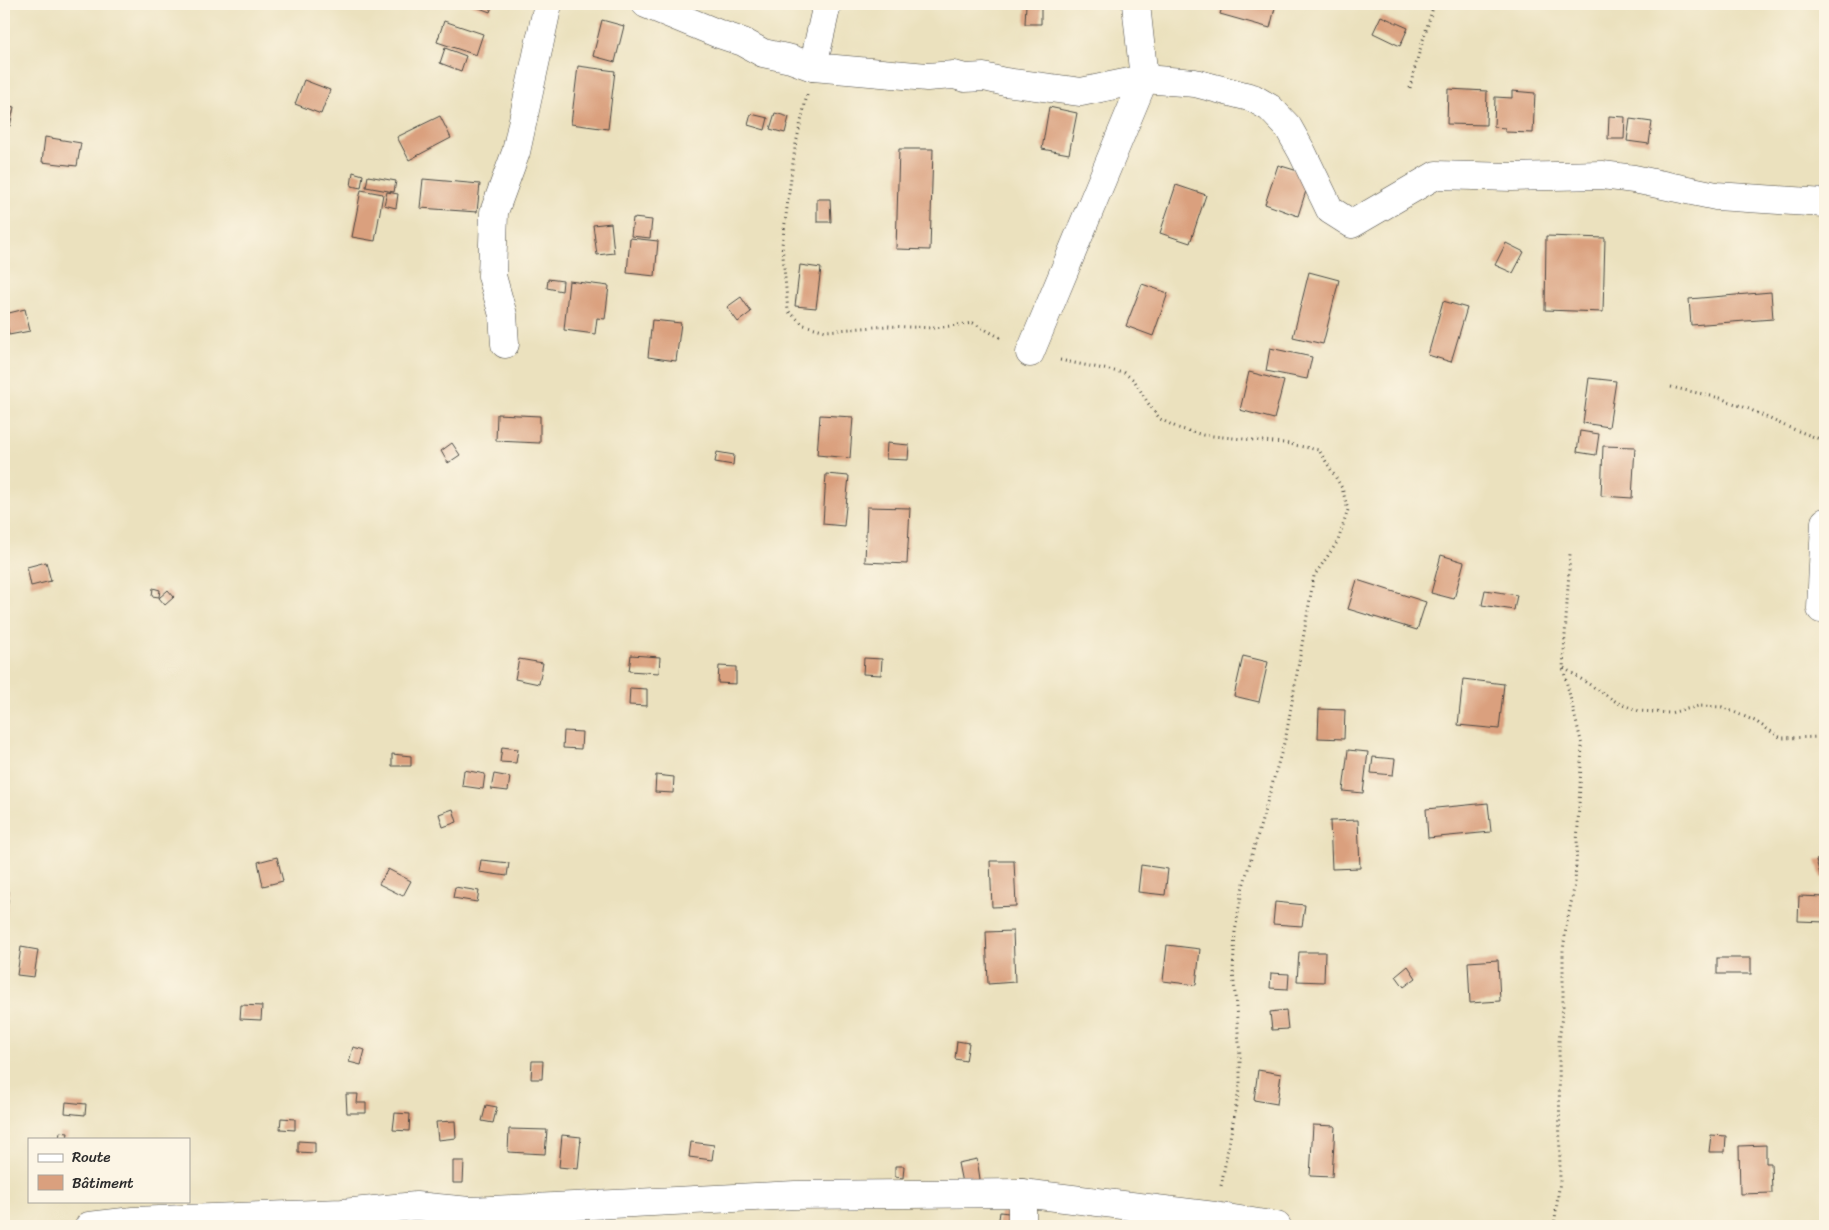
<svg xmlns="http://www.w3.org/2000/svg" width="1829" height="1230" font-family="Sriracha,sans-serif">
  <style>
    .building { fill: #daa07e }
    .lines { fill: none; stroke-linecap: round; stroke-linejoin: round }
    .minor-casing { stroke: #484641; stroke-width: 29 }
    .path { stroke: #484641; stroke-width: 3; stroke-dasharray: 1 4; stroke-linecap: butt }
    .minor { stroke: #fff; stroke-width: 28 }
  </style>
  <rect width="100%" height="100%" fill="#fcf5e5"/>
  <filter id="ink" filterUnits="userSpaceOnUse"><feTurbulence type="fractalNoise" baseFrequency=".02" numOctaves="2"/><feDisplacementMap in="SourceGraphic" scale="10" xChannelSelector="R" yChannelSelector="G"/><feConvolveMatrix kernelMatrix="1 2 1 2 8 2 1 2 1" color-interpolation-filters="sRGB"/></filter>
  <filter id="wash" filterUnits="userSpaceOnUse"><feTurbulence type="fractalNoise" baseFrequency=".0096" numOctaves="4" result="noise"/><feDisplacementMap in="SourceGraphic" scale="20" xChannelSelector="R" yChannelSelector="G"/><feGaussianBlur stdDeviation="1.12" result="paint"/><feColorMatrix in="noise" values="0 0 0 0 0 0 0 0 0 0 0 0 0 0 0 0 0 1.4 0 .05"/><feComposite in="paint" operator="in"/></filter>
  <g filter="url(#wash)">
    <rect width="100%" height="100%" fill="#ebe1be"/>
    <g id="blocks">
      <!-- building -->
      <g class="building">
        <path d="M 469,4 L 493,4 L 490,12 Z"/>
        <path d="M 1026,4 L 1041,4 L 1041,24 L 1025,24 Z"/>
        <path d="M 1223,4 L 1276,4 L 1270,28 L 1220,14 Z"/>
        <path d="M 1381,16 L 1408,28 L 1400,46 L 1373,33 Z"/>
        <path d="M 602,20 L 624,26 L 615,62 L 593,56 Z"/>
        <path d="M 444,21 L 483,34 L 476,55 L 437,42 Z"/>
        <path d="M 445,48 L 466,56 L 461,71 L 440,63 Z"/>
        <path d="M 578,66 L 615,71 L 608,129 L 571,124 Z"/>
        <path d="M 304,80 L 330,90 L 321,114 L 295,104 Z"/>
        <path d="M 1448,89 L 1487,91 L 1486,125 L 1447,124 Z"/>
        <path d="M 1512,91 L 1535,93 L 1533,133 L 1505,132 L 1505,128 L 1494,127 L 1495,97 L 1512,98 Z"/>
        <path d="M 4,105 L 14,107 L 10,126 L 4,125 Z"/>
        <path d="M 1049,107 L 1077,113 L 1069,154 L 1042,149 Z"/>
        <path d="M 775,113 L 789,117 L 785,133 L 770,129 Z"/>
        <path d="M 751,114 L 768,118 L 765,130 L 748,125 Z"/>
        <path d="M 440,116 L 451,138 L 409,160 L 397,137 Z"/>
        <path d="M 1609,116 L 1625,117 L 1624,139 L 1608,139 Z"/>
        <path d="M 1630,119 L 1652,122 L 1649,144 L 1627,141 Z"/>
        <path d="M 45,137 L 81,143 L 77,166 L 42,162 Z"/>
        <path d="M 899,149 L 933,149 L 930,250 L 896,249 Z"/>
        <path d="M 1278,165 L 1311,175 L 1298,216 L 1265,204 Z"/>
        <path d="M 353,172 L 363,175 L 361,188 L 351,186 Z"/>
        <path d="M 368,176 L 396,181 L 394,192 L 366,187 Z"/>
        <path d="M 423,179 L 480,184 L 477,212 L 420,208 Z"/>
        <path d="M 1176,185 L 1206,195 L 1190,243 L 1160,233 Z"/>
        <path d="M 361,190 L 383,194 L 375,241 L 352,237 Z"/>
        <path d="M 387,192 L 398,194 L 396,208 L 384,205 Z"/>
        <path d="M 817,199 L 830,199 L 831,222 L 817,222 Z"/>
        <path d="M 633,218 L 652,220 L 650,238 L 631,236 Z"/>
        <path d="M 611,223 L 614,253 L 597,255 L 593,225 Z"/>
        <path d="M 1546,236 L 1605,238 L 1603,312 L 1545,310 Z"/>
        <path d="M 630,238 L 658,241 L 655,276 L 627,273 Z"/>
        <path d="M 1506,243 L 1524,252 L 1513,273 L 1495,265 Z"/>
        <path d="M 800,265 L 821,268 L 816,308 L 795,306 Z"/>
        <path d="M 1309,272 L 1339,280 L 1323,344 L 1293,337 Z"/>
        <path d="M 548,279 L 563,281 L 562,291 L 547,288 Z"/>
        <path d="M 569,281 L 609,286 L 605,319 L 597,318 L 595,334 L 564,330 Z"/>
        <path d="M 1142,284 L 1168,293 L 1153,336 L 1126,326 Z"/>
        <path d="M 1771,292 L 1773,319 L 1691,325 L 1689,299 Z"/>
        <path d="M 741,297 L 751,312 L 738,322 L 727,307 Z"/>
        <path d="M 1443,301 L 1467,308 L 1451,362 L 1428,355 Z"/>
        <path d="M 25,309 L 30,331 L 9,335 L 5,314 Z"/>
        <path d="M 652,320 L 681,323 L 676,361 L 648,357 Z"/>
        <path d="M 1270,348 L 1312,357 L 1307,379 L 1266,371 Z"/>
        <path d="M 1249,372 L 1284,381 L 1274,419 L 1240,410 Z"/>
        <path d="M 1589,378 L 1616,381 L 1609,427 L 1583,423 Z"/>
        <path d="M 497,414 L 540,416 L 540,443 L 496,441 Z"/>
        <path d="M 820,415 L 853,417 L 850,458 L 817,455 Z"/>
        <path d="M 1580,431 L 1599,434 L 1596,455 L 1577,452 Z"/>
        <path d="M 452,443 L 460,455 L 448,463 L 441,451 Z"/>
        <path d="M 887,443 L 909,445 L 908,460 L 886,459 Z"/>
        <path d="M 1603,446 L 1635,447 L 1632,498 L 1601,496 Z"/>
        <path d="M 717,452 L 734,455 L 733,465 L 715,462 Z"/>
        <path d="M 826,474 L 849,476 L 844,526 L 823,524 Z"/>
        <path d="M 867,507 L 910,508 L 907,564 L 865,562 Z"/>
        <path d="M 1441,555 L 1464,562 L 1454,599 L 1431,593 Z"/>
        <path d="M 46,562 L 51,581 L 31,586 L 27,567 Z"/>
        <path d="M 1357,580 L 1426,602 L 1417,630 L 1348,609 Z"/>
        <path d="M 153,588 L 160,590 L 159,597 L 152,596 Z"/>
        <path d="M 168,590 L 174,597 L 165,605 L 159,598 Z"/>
        <path d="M 1485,590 L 1517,595 L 1514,610 L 1482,605 Z"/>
        <path d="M 631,655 L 660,657 L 659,673 L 629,671 Z"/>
        <path d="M 1243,656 L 1268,662 L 1259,702 L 1234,696 Z"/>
        <path d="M 864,658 L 882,659 L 881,675 L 863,674 Z"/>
        <path d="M 519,659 L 543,663 L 539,684 L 515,679 Z"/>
        <path d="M 719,666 L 736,667 L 736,684 L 718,683 Z"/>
        <path d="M 1463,679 L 1504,684 L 1499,729 L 1458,725 Z"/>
        <path d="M 630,688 L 647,689 L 647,706 L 629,705 Z"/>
        <path d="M 1319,709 L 1345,710 L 1344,739 L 1318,738 Z"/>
        <path d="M 564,731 L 582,732 L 581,749 L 563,748 Z"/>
        <path d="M 502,747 L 518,749 L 516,763 L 500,762 Z"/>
        <path d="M 1348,750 L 1368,752 L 1363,793 L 1343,791 Z"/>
        <path d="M 392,754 L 411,756 L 411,766 L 392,766 Z"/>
        <path d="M 1373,757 L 1395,759 L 1393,775 L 1371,773 Z"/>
        <path d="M 464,770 L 485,774 L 483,789 L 462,786 Z"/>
        <path d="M 494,774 L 510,777 L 508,791 L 491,789 Z"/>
        <path d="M 656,775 L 674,777 L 673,793 L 655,792 Z"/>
        <path d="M 1488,803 L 1491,832 L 1428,838 L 1426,809 Z"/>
        <path d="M 453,809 L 457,822 L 443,827 L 439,814 Z"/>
        <path d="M 1358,820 L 1360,868 L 1332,869 L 1330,821 Z"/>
        <path d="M 277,857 L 283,881 L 263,886 L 258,862 Z"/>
        <path d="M 1825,858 L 1825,877 L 1821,878 L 1816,860 Z"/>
        <path d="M 481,860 L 509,863 L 507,876 L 479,872 Z"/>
        <path d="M 990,861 L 1014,861 L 1016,906 L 992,907 Z"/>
        <path d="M 1141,865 L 1168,869 L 1165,895 L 1138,892 Z"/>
        <path d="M 388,869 L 411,881 L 403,896 L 379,884 Z"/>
        <path d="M 455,887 L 479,891 L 477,902 L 453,898 Z"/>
        <path d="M 4,891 L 9,891 L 6,920 L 4,919 Z"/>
        <path d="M 1799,896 L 1825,897 L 1825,922 L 1798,921 Z"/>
        <path d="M 1275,902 L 1305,905 L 1302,926 L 1273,924 Z"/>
        <path d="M 1013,931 L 1015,982 L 988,984 L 986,932 Z"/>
        <path d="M 1167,945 L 1200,949 L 1196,985 L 1163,981 Z"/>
        <path d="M 21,947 L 38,950 L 34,977 L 17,975 Z"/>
        <path d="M 1299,952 L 1325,952 L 1324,982 L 1297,981 Z"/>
        <rect x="1717" y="958" width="34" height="16"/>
        <path d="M 1498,960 L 1500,1001 L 1470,1003 L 1468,962 Z"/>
        <path d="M 1408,966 L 1416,978 L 1404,987 L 1396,976 Z"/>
        <path d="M 1271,973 L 1289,974 L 1288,989 L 1270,988 Z"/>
        <path d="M 241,1005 L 262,1006 L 261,1020 L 240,1019 Z"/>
        <path d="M 1286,1010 L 1288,1029 L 1272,1030 L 1270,1012 Z"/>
        <path d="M 957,1041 L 969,1043 L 966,1061 L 955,1059 Z"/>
        <path d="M 353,1047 L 365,1050 L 361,1065 L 349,1062 Z"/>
        <path d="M 532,1061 L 543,1061 L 542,1079 L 531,1079 Z"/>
        <path d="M 1258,1070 L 1281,1074 L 1277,1104 L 1254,1100 Z"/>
        <path d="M 346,1094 L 358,1094 L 357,1103 L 366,1103 L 366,1113 L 347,1113 Z"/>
        <path d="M 66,1102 L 86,1104 L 85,1115 L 65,1113 Z"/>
        <path d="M 486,1105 L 497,1107 L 493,1123 L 482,1121 Z"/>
        <path d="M 395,1113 L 410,1114 L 409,1131 L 393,1130 Z"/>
        <path d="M 281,1118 L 295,1119 L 295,1130 L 280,1129 Z"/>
        <path d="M 455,1121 L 456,1138 L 438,1140 L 436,1122 Z"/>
        <path d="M 1313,1125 L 1335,1126 L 1332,1177 L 1310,1176 Z"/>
        <path d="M 509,1129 L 547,1130 L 545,1154 L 508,1152 Z"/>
        <path d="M 60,1132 L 68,1133 L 67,1139 L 59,1139 Z"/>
        <path d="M 562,1135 L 581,1137 L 578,1169 L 559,1167 Z"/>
        <path d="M 1711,1135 L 1726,1136 L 1725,1152 L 1709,1152 Z"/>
        <path d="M 298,1141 L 315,1142 L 315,1153 L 298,1152 Z"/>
        <path d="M 691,1142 L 714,1145 L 712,1160 L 689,1157 Z"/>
        <path d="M 1766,1145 L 1766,1163 L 1771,1163 L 1772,1193 L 1740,1194 L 1739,1146 Z"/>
        <path d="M 977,1159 L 980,1179 L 962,1183 L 958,1163 Z"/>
        <path d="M 453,1161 L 464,1161 L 463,1183 L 453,1183 Z"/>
        <path d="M 895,1166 L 904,1166 L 903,1178 L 895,1177 Z"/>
        <path d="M 1000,1212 L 1017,1214 L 1015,1226 L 998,1226 Z"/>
      </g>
    </g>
  </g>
  <g filter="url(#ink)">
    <use href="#blocks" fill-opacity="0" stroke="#484641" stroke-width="1"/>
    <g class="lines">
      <defs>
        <g id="minor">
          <path d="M 646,4 L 719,34 L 743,42 L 763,53 L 791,59 L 813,67 L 927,77 L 954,75 L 965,78 L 984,77 L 1005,82 L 1081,92 L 1144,79 L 1195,83 L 1253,98 L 1270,108 L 1288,127 L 1302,152 L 1330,210 L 1352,224 L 1436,175 L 1512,177 L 1602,175 L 1634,179 L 1716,196 L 1825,203"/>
          <path d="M 813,67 L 827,4"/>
          <path d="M 505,344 L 503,315 L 492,276 L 494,212 L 516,152 L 548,4"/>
          <path d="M 1030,353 L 1144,79 L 1136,4"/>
          <path d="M 1821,609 L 1825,522"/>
          <path d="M 89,1226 L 133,1221 L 342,1213 L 416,1206 L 470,1211 L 795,1195 L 1022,1193 L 1215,1216 L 1277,1226"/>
          <path d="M 1022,1226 L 1022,1193"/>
        </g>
      </defs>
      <!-- minor casing -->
      <use href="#minor" class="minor-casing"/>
      <!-- path -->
      <g class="path">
        <path d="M 1410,88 C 1416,59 1426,32 1434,4"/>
        <path d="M 807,95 L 795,148 L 782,245 L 788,311 L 804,325 L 826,331 L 887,326 L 935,328 L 973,323 L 1003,339"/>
        <path d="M 1060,360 L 1124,373 L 1134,380 L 1148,403 L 1160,419 L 1178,428 L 1203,435 L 1284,443 L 1319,450 L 1342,488 L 1348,510 L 1338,541 L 1314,576 L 1286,736 L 1242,890 L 1235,932 L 1233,971 L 1240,1055 L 1240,1085 L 1221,1186"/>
        <path d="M 1671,387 L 1720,398 L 1749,409 L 1785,426 L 1825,441"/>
        <path d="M 1564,668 L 1618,703 L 1639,711 L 1670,713 L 1699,706 L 1722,707 L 1755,721 L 1781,738 L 1825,737"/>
        <path d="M 1554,1226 L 1560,1181 L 1559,1042 L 1563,1006 L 1563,951 L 1566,927 L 1575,884 L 1582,745 L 1563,668 L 1570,554"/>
      </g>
      <!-- minor -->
      <use href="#minor" class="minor"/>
    </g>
  </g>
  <!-- margin -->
  <rect width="1829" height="1230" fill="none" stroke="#fcf5e5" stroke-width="20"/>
  <!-- legend -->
  <rect x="28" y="1138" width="162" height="65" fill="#fcf5e5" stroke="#a8a49b"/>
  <rect x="38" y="1154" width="25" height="8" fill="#ffffff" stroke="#a8a49b"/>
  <text x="72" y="1162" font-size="15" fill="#2b2b2b">Route</text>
  <rect x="38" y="1175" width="25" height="15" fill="#daa07e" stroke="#a8a49b"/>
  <text x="72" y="1188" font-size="15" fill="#2b2b2b">Bâtiment</text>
</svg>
